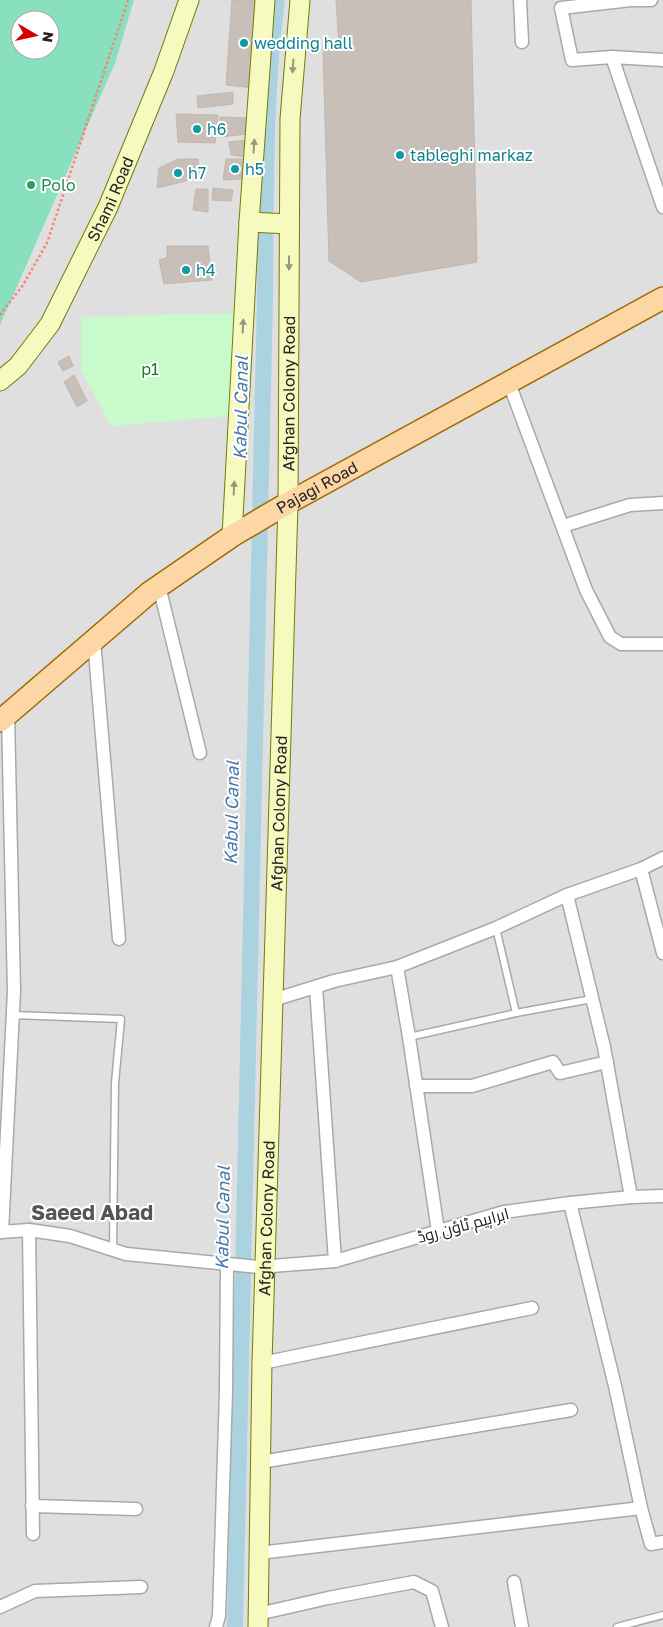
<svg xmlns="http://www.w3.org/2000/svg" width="663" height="1627" font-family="'Golos Text',Cairo,sans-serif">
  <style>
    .residential { fill: #e0dfdf; fill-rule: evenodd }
    .park { fill: #c8facc }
    .pitch { fill: #88e0be; fill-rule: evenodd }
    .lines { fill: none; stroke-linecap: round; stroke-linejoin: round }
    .canal { stroke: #aad3df; stroke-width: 16 }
    .building { fill: #c7bfb8; stroke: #c4b6ab }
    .lane-casing { stroke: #a9a9a9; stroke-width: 9 }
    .street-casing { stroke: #a9a9a9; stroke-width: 15 }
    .secondary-casing { stroke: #707d05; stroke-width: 21 }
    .primary-casing { stroke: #a06b00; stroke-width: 24 }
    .path { stroke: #fa8072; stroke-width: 2.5; stroke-dasharray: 2.5 2.5; stroke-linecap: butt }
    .lane { stroke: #fff; stroke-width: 6 }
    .street { stroke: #fff; stroke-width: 12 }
    .secondary { stroke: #f7fabf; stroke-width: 19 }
    .primary { stroke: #fcd6a4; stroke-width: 21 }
    .oneway { fill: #979978 }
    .culture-dot { fill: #0f9aa8; stroke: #fff; stroke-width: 2 }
    .leisure-dot { fill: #2e9e5b; stroke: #fff; stroke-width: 2 }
    .labels { text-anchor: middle; stroke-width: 4; stroke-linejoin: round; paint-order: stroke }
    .culture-label { font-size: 16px; fill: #0d838f; stroke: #fff; text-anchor: start }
    .leisure-label { font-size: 16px; fill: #27864d; stroke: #fff; text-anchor: start }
    .street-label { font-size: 16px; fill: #222; stroke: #fff }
    .park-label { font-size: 16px; fill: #0c8416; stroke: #fff }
    .water-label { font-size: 18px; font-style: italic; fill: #4a7aab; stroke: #fff }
    .district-label { font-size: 21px; font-weight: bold; fill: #555; stroke: #fff }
  </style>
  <rect width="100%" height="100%" fill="#f2efe9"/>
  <!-- residential -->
  <path class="residential" d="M 0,0 L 663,0 L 663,1627 L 0,1627 ZM 20,20 L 50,20 L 50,50 L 20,50 Z"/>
  <!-- park -->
  <path class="park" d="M 236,313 L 231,416 L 111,426 L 81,370 L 81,317 Z"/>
  <!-- pitch -->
  <path class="pitch" d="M 0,0 L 134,0 L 115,63 L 0,325 ZM 20,20 L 50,20 L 50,50 L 20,50 Z"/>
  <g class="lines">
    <!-- canal -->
    <path class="canal" d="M 235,1627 L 265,299 C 266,199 264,99 277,0"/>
  </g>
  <!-- building -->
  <g class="building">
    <path d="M 232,0 L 263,0 L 254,88 L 226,85 Z"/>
    <path d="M 336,0 L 471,0 L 477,262 L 361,282 L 329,261 L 323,49 L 339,47 Z"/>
    <path d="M 233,92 L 233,104 L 198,108 L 197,96 Z"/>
    <path d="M 176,114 L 218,115 L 215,143 L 178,142 Z"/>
    <path d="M 220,117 L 249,118 L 247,134 L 221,137 Z"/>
    <path d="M 248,140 L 248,157 L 231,155 L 229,142 Z"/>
    <path d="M 178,159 L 198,159 L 198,178 L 157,188 L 159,168 Z"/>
    <path d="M 226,159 L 245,159 L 245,179 L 223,180 Z"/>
    <path d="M 213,188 L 233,190 L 231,201 L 212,200 Z"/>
    <path d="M 196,189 L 208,189 L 208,212 L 193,210 Z"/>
    <path d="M 167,246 L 208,246 L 212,280 L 164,284 L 159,260 L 167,258 Z"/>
    <path d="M 69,356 L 73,366 L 63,371 L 58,362 Z"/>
    <path d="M 74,375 L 87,401 L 77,407 L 64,382 Z"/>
  </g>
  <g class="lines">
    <defs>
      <g id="lane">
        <path d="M 496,928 L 516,1013"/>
        <path d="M 13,1015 L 121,1019 L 115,1083 L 113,1250"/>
        <path d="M 409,1037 L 516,1013 L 592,999"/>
        <path d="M 617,1627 L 663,1615"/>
      </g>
      <g id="street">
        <path d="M 520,0 L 522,42"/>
        <path d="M 651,0 L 631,0 L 561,8 L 572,60 L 612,57 L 663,207"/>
        <path d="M 612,57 L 663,60"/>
        <path d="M 509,383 L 586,590 L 610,637 L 621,644 L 663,644"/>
        <path d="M 563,526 L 630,505 L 663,503"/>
        <path d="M 159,586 L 200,753"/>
        <path d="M 94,640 L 119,939"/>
        <path d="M 641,869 L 663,953"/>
        <path d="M 567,895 L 604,1047 L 631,1197"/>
        <path d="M 397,967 L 409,1037 L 438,1231"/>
        <path d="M 316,987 L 335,1261"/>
        <path d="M 273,1000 L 334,981 L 397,967 L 496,928 L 567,895 L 641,869 L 663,858"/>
        <path d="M 416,1086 L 472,1086 L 553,1062 L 560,1073 L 607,1062"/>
        <path d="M 570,1203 L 615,1386 L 641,1508 L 651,1544 L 663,1542"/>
        <path d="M 29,1230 L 33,1534"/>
        <path d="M 0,1232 L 29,1230 L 70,1236 L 126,1254 L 259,1267 L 335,1261 L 504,1212 L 570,1203 L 631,1197 L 663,1196"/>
        <path d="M 2,1232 L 14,991 L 8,714"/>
        <path d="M 262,1363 L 532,1308"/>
        <path d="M 261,1462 L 571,1410"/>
        <path d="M 32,1506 L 136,1509"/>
        <path d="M 259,1553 L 641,1508"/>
        <path d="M 514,1582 L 522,1627"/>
        <path d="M 0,1607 L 35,1591 L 141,1587"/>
        <path d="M 258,1614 L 328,1598 L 414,1582 L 432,1591 L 442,1627"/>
        <path d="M 216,1627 L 219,1616 L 226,1391 L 227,1265"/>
      </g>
      <g id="secondary">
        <path d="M 249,222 L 289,224"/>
        <path id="s1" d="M 0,381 L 18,366 L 50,324 L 108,207 L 164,71 L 189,0"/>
        <path d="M 232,536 L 249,222 L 265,0"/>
        <path id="s2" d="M 258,1627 L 262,1363 L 288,504 L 290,119 L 300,0"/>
      </g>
      <g id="primary">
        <path id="s3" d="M 0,721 L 149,593 L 232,536 L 288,503 L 663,298"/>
      </g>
    </defs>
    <!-- lane casing -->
    <use href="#lane" class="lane-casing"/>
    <!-- street casing -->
    <use href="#street" class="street-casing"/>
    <!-- secondary casing -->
    <use href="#secondary" class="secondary-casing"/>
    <!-- primary casing -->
    <use href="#primary" class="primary-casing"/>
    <!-- path -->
    <path class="path" d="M 0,315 L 23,285 L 47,243 L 128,0"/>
    <!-- lane -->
    <use href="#lane" class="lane"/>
    <!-- street -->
    <use href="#street" class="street"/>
    <!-- secondary -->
    <use href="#secondary" class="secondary"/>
    <!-- primary -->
    <use href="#primary" class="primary"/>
  </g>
  <!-- one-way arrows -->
  <defs><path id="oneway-solid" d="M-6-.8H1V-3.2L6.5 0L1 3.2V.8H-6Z" transform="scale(1.25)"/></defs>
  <g class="oneway">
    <use href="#oneway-solid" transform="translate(293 66) rotate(94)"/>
    <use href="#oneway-solid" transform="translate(254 146) rotate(-86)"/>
    <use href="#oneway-solid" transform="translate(289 263) rotate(90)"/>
    <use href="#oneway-solid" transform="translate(243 326) rotate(-87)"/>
    <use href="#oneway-solid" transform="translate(234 488) rotate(-87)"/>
  </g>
  <!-- markers -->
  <g class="culture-dot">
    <circle cx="244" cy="43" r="5"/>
    <circle cx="197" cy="129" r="5"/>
    <circle cx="400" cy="155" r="5"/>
    <circle cx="235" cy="169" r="5"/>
    <circle cx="178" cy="173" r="5"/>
    <circle cx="186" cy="270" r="5"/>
  </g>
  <circle class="leisure-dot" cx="31" cy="185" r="5"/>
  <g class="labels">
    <!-- culture labels -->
    <g class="culture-label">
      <text x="254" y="49">wedding hall</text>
      <text x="207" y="135">h6</text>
      <text x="410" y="161">tableghi markaz</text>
      <text x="245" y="175">h5</text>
      <text x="188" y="179">h7</text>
      <text x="196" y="276">h4</text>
    </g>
    <!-- leisure labels -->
    <g class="leisure-label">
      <text x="41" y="191">Polo</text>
    </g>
    <!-- street labels -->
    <g class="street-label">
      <text dy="6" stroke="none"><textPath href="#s1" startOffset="215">Shami Road</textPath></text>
      <text dy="6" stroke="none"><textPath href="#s2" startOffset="1234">Afghan Colony Road</textPath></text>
      <text dy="6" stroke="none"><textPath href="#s3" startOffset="395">Pajagi Road</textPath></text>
      <text dy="6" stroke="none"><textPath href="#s2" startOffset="814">Afghan Colony Road</textPath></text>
      <text dy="6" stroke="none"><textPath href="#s2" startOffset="409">Afghan Colony Road</textPath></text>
      <text transform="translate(463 1225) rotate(-15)" y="6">ابراہیم ٹاؤن روڈ</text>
    </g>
    <!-- park labels -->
    <g class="park-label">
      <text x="150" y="375">p1</text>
    </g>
    <!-- water labels -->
    <g class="water-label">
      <text transform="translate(241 408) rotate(-89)" y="6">Kabul Canal</text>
      <text transform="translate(232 813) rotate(-89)" y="6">Kabul Canal</text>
      <text transform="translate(223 1218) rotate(-89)" y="6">Kabul Canal</text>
    </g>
    <!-- district labels -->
    <g class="district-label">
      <text x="92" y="1220">Saeed Abad</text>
    </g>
  </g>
  <!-- north arrow -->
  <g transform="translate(35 35) rotate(99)"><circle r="24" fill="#ffffff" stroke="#a7a7a7"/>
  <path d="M0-4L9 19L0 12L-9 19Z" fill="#d40000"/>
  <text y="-8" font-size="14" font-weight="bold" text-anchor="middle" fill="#222222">N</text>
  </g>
</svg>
